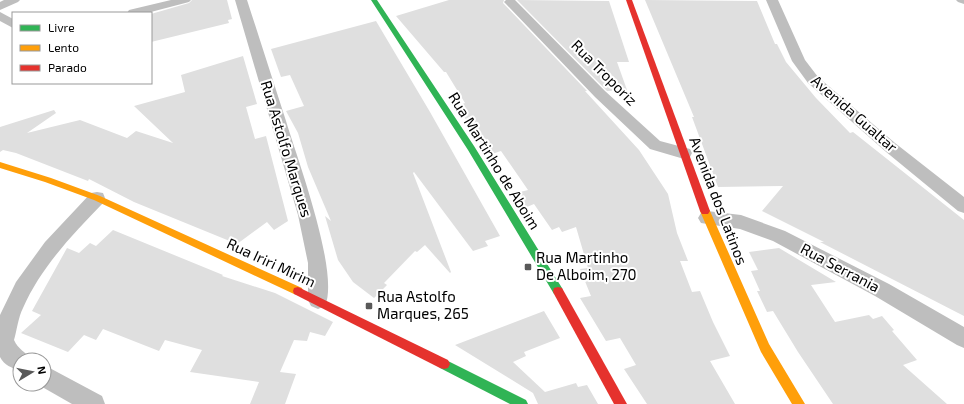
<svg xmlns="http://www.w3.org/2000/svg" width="964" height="404" font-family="'Exo 2',sans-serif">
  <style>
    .building { fill: #dfdfdf }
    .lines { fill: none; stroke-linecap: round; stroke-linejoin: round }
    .street { fill: #bebebe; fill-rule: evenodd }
    .fast { fill: #30b455; fill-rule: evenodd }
    .slow { fill: #ff9f0a; fill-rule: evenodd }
    .jam { fill: #e5322d; fill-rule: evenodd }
    .poi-dot { fill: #595959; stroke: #fff; stroke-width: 1.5 }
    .labels { text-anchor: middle; stroke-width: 4; stroke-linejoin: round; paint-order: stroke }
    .street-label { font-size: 15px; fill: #000; stroke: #fff }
    .poi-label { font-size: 15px; fill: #000; stroke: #fff; text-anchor: start }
  </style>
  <rect width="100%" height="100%" fill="#fff"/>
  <!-- building -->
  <g class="building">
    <path d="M 192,0 L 227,0 L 232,19 L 228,20 L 229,23 L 151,42 L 151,14 L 189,3 Z"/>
    <path d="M 449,0 L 504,0 L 503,3 L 587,91 L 585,91 L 639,150 L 668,194 L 677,233 L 688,261 L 680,261 L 692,292 L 700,291 L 713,322 L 730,356 L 710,361 L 735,404 L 647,404 L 624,369 L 636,365 L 620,338 L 606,341 L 580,298 L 591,296 L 580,269 L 588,268 L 576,227 L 562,232 L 559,227 L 552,230 L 534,204 L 522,209 L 512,194 L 528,190 L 501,151 L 489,155 L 457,106 L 465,103 L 446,72 L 444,72 L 396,16 Z"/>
    <path d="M 517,0 L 609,1 L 629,62 L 617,62 L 627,90 L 607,91 Z"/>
    <path d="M 645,0 L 757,1 L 775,44 L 777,44 L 786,62 L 816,98 L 850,133 L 853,132 L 964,220 L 964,316 L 820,242 L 824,242 L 762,211 L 783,186 L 718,187 L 692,117 L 694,117 Z"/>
    <path d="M 376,21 L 430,112 L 500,236 L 485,241 L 488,246 L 473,251 L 414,172 L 413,173 L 451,272 L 450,273 L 425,245 L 417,252 L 415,251 L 384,283 L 387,285 L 374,298 L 353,282 L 338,260 L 325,216 L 331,221 L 308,167 L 298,133 L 286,111 L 304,106 L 290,75 L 281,77 L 271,49 Z"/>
    <path d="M 243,56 L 257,104 L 246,107 L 255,139 L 266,136 L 288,221 L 274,230 L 267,222 L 237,244 L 134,202 L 89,179 L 88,181 L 16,153 L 3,150 L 0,152 L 0,127 L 54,110 L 56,113 L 27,133 L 80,120 L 127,138 L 136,131 L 173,143 L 134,106 L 185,92 L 181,75 Z"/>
    <path d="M 113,230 L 223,275 L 222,276 L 275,293 L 333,322 L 325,336 L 310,332 L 307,341 L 294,340 L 280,372 L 296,374 L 285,404 L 250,404 L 259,382 L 190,372 L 202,350 L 165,340 L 159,351 L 103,329 L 96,340 L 84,335 L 68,352 L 21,333 L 41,315 L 32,311 L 67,248 L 79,253 L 90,243 L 96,246 Z"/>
    <path d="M 779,248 L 836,282 L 811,285 L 835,322 L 869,315 L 873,319 L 882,316 L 894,330 L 892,331 L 917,360 L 903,365 L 947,404 L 833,404 L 798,352 L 773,311 L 767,312 L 757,291 L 760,291 L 751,271 L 758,270 L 749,252 Z"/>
    <path d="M 544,311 L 560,338 L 524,352 L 526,356 L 513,362 L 545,392 L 576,383 L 578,387 L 587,385 L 598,404 L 538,404 L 533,393 L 455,345 Z"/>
  </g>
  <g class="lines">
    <!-- street -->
    <g class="street">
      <path d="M 4,0 L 20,0 L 18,2 L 0,10 L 0,2 Z"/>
      <path d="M 171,0 L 191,0 L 189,2 L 147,13 L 127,13 L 129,10 Z"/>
      <path d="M 235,0 L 247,0 C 260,40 273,81 286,121 C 297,158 340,273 325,306 L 318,309 L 311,306 L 308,300 L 308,263 L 298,215 Z"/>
      <path d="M 506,0 L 515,0 L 605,91 L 660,141 L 690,149 L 692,153 L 690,157 L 684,159 L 650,149 L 595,97 L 506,4 L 504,2 Z"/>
      <path d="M 766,0 L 778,0 L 805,60 L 818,77 L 895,143 L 964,197 L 964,213 L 958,211 L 885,151 L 808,83 L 792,61 Z"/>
      <path d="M 956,0 L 964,0 L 964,4 L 958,2 Z"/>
      <path d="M 0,12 L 13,19 L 13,28 L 0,21 Z"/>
      <path d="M 97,192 L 103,193 L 105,198 L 103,203 C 73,234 41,267 23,308 C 18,318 17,330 14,340 C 18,350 26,351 30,360 L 20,360 L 20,371 C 12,368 4,365 0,357 L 0,315 L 16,282 L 45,242 L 91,193 Z"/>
      <path d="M 707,211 L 741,215 L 785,231 L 889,284 L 964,327 L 964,348 L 957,345 L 875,296 L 773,241 L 740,229 L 701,223 L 698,218 L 701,213 Z"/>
      <path d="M 44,365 L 102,396 L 105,404 L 72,404 L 37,384 L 44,384 Z"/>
    </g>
    <!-- fast -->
    <g class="fast">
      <path d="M 371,0 L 377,0 L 474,146 L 562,288 L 563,291 L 562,294 L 558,295 L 554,294 L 468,150 Z"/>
      <path d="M 444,359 L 526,400 L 528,404 L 510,404 L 440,368 L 438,364 L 440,360 Z"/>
    </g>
    <!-- slow -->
    <g class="slow">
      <path d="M 0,162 L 51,178 L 100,196 L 302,288 L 303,291 L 302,294 L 298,295 L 294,294 L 94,200 L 45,182 L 0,168 Z"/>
      <path d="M 705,207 L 708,208 L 710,211 L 769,344 L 805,404 L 792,404 L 761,352 L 700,211 L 702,208 Z"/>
    </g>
    <!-- jam -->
    <g class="jam">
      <path d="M 626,0 L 632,0 L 710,211 L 708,214 L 702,214 L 700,211 Z"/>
      <path d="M 298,287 L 448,360 L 450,364 L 448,368 L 444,369 L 440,368 L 294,294 L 293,291 L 294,288 Z"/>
      <path d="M 558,287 L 562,288 L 627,404 L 614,404 L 554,294 L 553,291 L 554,288 Z"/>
    </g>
  </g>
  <!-- markers -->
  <g class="poi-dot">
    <rect x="524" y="263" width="8" height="8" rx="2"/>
    <rect x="365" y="302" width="8" height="8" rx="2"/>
  </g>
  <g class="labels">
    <!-- street labels -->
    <g class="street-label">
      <text transform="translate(604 73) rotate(45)" y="5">Rua Troporiz</text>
      <text transform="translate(854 114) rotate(41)" y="5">Avenida Gualtar</text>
      <text transform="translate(286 149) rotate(73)" y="5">Rua Astolfo Marques</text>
      <text transform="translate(494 161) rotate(58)" y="5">Rua Martinho de Aboim</text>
      <text transform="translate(718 201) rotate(69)" y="5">Avenida dos Latinos</text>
      <text transform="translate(271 263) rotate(25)" y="5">Rua Iriri Mirim</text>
      <text transform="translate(840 268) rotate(28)" y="5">Rua Serrania</text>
    </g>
    <!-- poi labels -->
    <g class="poi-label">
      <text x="536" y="263">Rua Martinho<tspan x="536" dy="17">De Alboim, 270</tspan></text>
      <text x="377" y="302">Rua Astolfo<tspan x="377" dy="17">Marques, 265</tspan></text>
    </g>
  </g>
  <!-- legend -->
  <rect x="12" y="12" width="140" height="72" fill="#ffffff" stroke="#999999"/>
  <rect x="20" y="25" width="20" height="6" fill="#30b455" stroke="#999999"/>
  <text x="48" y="32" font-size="12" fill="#000000">Livre</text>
  <rect x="20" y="45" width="20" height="6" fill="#ff9f0a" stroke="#999999"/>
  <text x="48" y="52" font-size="12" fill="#000000">Lento</text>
  <rect x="20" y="65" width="20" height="6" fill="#e5322d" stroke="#999999"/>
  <text x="48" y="72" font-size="12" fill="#000000">Parado</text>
  <!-- north arrow -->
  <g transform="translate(32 372) rotate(80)"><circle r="19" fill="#ffffff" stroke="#999999"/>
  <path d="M0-3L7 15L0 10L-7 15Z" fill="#595959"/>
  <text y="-6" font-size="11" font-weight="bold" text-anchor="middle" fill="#000000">N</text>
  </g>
</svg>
